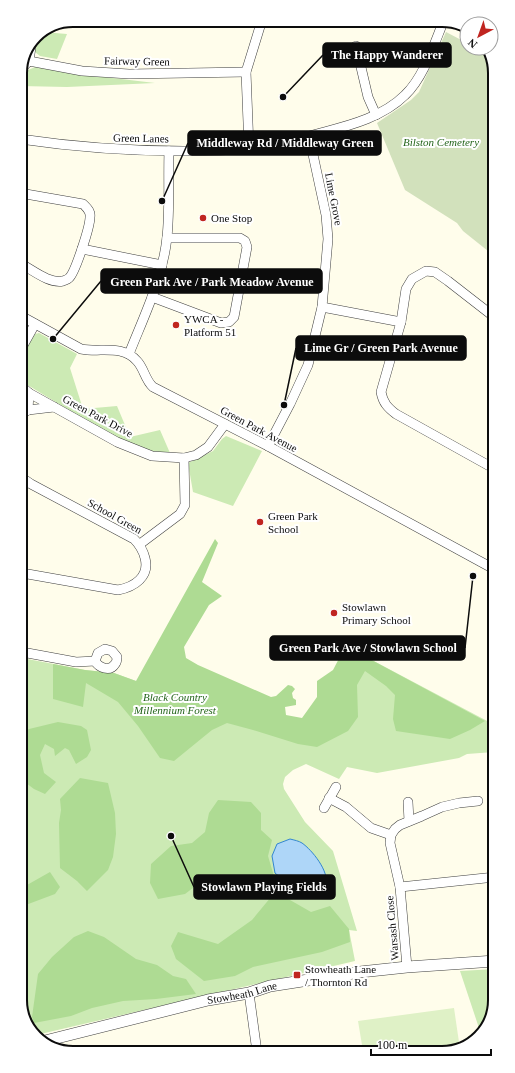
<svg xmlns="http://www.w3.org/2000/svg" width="515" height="1073" font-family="'Times New Roman',serif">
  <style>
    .green { fill: #cceab4 }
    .forest { fill: #aedb93 }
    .cemetery { fill: #d2e1bc }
    .pitch { fill: #dff1c6 }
    .water { fill: #aed6f8; stroke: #3386d1 }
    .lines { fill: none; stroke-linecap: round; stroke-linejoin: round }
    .minor-casing { stroke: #3f3f3f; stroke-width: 10 }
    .tertiary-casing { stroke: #3f3f3f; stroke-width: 12 }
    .minor { stroke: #fff; stroke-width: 9 }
    .tertiary { stroke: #fff; stroke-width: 11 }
    .poi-dot { fill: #c02520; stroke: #fff; stroke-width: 1.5 }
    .labels { text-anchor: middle; stroke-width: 4; stroke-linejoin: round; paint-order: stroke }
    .street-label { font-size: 11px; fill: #0c0c0c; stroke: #fff }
    .park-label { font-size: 11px; font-style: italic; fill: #24651b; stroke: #fff }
    .poi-label { font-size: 11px; fill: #0c0c0c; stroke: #fff; text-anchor: start }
    .rim { fill: none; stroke: #0c0c0c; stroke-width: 2 }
    .leader { fill: none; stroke: #0c0c0c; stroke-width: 1.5 }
    .callout-dot { fill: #0c0c0c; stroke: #fff; stroke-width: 1.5 }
    .callout { fill: #0c0c0c; stroke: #0c0c0c; stroke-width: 1.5 }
    .callout-label { font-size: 12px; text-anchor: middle; font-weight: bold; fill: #fff }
  </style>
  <rect width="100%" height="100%" fill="#fffdeb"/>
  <!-- green -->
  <g class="green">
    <path d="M 43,32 L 67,34 L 57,59 L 40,56 L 35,52 L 35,37 Z"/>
    <path d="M 35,67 L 87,75 L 155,83 L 67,87 L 20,86 L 20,77 L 26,71 Z"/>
    <path d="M 39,333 L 77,354 L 70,368 L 83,409 L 117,406 L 130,437 L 160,430 L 170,453 L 153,453 L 115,438 L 21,381 L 21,357 L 35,334 Z"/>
    <path d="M 226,436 L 262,451 L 233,506 L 193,492 L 188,463 L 213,451 L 222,439 Z"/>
    <path d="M 353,650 L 491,723 L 494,718 L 494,752 L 467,754 L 459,758 L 377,773 L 347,767 L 339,779 L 306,764 L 293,770 L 285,777 L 283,784 L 284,789 L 305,822 L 333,851 L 357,931 L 349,930 L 355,961 L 36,1035 L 23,1017 L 22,658 L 85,670 L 114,673 L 136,681 L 312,728 Z"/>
    <path d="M 495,969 L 495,1003 L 484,1032 L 481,1034 L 460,971 Z"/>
  </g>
  <!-- forest -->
  <g class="forest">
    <path d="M 215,539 L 218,543 L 202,582 L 222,596 L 209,605 L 184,647 L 186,658 L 198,665 L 271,697 L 276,696 L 288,685 L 292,686 L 295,689 L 292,693 L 293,698 L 296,700 L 296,705 L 285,707 L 286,715 L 302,718 L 317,697 L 317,681 L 333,670 L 344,649 L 353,650 L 485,721 L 470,730 L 450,739 L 396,731 L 393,719 L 395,695 L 386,686 L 365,671 L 357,685 L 358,717 L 348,731 L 317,747 L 298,744 L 253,730 L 227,723 L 212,730 L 174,761 L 160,758 L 138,726 L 118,702 L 86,683 L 83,707 L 53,699 L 53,664 L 85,670 L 114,673 L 136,681 Z"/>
    <path d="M 58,722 L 81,726 L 87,730 L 91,750 L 87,757 L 76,764 L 69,750 L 65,748 L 55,756 L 54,749 L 45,744 L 40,755 L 44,773 L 56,782 L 45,794 L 34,789 L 22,780 L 22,733 L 29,729 Z"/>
    <path d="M 80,778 L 108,783 L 115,813 L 116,834 L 113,857 L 108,870 L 87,891 L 77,881 L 60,868 L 59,823 L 61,810 L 60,799 Z"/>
    <path d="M 218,800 L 251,802 L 261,813 L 261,830 L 272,840 L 268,856 L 276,883 L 271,892 L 260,893 L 232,877 L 216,876 L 206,878 L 185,894 L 158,899 L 150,883 L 151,864 L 171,846 L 192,843 L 205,832 L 209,813 Z"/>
    <path d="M 50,872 L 60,887 L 55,894 L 23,906 L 23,884 L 27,885 Z"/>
    <path d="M 283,896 L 311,912 L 330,906 L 349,929 L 350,942 L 322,952 L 253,967 L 235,976 L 204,981 L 176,959 L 171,946 L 178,932 L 218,944 L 252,920 L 271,897 Z"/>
    <path d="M 88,931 L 104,937 L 136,959 L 157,965 L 173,976 L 186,979 L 196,994 L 156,999 L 123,1001 L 92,1008 L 71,1016 L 34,1023 L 32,1017 L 38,974 L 52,957 L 74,937 Z"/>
  </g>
  <!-- cemetery -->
  <path class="cemetery" d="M 446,32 L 467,43 L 467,48 L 476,48 L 480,50 L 481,48 L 487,48 L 492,56 L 493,255 L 463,231 L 457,223 L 405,190 L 377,123 L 411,100 L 419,92 Z"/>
  <!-- pitch -->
  <path class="pitch" d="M 454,1008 L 460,1049 L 459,1050 L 363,1051 L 358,1021 Z"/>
  <!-- water -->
  <path class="water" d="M 290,839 C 294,840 299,841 302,843 C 312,850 329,871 326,884 C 324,889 320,892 316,896 L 294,889 L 275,873 L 272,856 L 277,844 Z"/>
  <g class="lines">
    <defs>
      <g id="minor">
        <path d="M 356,46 L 368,97 L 376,115"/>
        <path d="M 29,61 L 82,71 L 129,74 L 246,72"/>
        <path d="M 21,69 L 29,61 L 31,47"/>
        <path d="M 20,139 C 74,147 128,151 183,151 C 205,150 228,151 250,148 C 274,144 300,139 324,132 C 352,125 384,116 405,95 C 424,77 434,44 444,20"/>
        <path d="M 249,148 L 246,72 L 262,20"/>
        <path d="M 20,193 L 83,204 C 87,208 91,211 90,217 C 90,227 75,273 69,278 C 67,280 65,280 63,281 C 49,284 33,270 21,264"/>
        <path d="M 82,249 L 162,265"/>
        <path d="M 152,297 L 221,323 L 229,322 L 234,317 L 247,247 L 245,241 L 240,238 L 167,238"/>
        <path d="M 322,307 L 401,322"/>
        <path d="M 21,316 L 81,349 C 100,353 122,344 137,361 C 144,368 145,380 153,387 L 268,446 L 494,569"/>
        <path d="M 493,316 L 448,281 L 435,272 L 426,271 L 412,279 L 406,289 L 401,322 L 381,392 C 383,403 388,408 396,414 L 493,468"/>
        <path d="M 21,349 L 35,324"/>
        <path d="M 129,354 C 144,316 163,278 167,237 C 170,209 168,179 169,151"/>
        <path d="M 21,386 L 29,393 L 117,442 L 152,456 L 184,458 L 196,455 L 208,447 L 225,424"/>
        <path d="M 28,410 L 54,407"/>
        <path d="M 21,415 L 28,410 L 29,393"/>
        <path d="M 268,446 L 290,404 L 308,365 L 322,307 L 328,239 L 326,215 L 309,136"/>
        <path d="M 21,477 L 31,484 L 134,539 C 140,545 143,550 145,558 C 150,577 134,587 118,590 L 22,573"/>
        <path d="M 140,544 L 180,514 L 185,505 L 184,458"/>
        <path d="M 105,649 L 112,651 L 117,657 C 117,659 117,662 115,664 C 110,672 99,668 95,661 L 98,653 Z"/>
        <path d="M 22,652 L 76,662 L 95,661"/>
        <path d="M 329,798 L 346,807 L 371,828 L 391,835"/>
        <path d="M 408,802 L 409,821"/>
        <path d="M 324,808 L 336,787"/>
        <path d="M 400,887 L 495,877"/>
        <path d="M 407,967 L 400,887 L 390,843 L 391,835 L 395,829 L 400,825 L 422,816 L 442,807 L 459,803 L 478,801"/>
        <path d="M 249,993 L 257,1052"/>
      </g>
      <g id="tertiary">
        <path id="s1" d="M 41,1042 L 208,1000 L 249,993 L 270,986 L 360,972 L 407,967 L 495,961"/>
      </g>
    </defs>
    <!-- minor casing -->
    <use href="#minor" class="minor-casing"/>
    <!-- tertiary casing -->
    <use href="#tertiary" class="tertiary-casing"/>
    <!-- minor -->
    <use href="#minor" class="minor"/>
    <!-- tertiary -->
    <use href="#tertiary" class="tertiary"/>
  </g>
  <!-- markers -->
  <g class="poi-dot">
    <circle cx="203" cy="218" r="4"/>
    <circle cx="176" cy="325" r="4"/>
    <circle cx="260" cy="522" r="4"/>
    <circle cx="334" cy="613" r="4"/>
    <rect x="293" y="971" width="8" height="8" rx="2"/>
  </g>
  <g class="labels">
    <!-- street labels -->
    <g class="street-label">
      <text transform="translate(137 61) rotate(1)" y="4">Fairway Green</text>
      <text transform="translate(141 138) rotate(1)" y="4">Green Lanes</text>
      <text transform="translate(334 199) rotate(79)" y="4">Lime Grove</text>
      <text transform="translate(98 416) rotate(28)" y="4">Green Park Drive</text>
      <text transform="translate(259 429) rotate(28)" y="4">Green Park Avenue</text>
      <text transform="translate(115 516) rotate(29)" y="4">School Green</text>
      <text transform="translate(392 928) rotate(-95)" y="4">Warsash Close</text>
      <text dy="4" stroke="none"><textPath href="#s1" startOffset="207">Stowheath Lane</textPath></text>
    </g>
    <!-- park labels -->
    <g class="park-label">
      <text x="441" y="146">Bilston Cemetery</text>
      <text x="175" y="701">Black Country<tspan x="175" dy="13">Millennium Forest</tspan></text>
    </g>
    <!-- poi labels -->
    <g class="poi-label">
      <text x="211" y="222">One Stop</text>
      <text x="184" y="323">YWCA -<tspan x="184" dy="13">Platform 51</tspan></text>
      <text x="268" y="520">Green Park<tspan x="268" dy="13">School</tspan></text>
      <text x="342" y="611">Stowlawn<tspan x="342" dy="13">Primary School</tspan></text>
      <text x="305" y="973">Stowheath Lane<tspan x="305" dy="13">/ Thornton Rd</tspan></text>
    </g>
  </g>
  <!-- crop -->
  <path d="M0 0H515V1073H0ZM73 27H442A46 46 0 0 1 488 73V1000A46 46 0 0 1 442 1046H73A46 46 0 0 1 27 1000V73A46 46 0 0 1 73 27Z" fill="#fff" fill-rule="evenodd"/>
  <path class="rim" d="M73 27H442A46 46 0 0 1 488 73V1000A46 46 0 0 1 442 1046H73A46 46 0 0 1 27 1000V73A46 46 0 0 1 73 27Z"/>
  <!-- callouts -->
  <path class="leader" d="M283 97L323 55M162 201L188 143M53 339L101 281M284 405L296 348M473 576L465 648M171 836L194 887"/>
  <g class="callout-dot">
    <circle cx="283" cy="97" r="4"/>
    <circle cx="162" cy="201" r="4"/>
    <circle cx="53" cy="339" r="4"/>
    <circle cx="284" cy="405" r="4"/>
    <circle cx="473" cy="576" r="4"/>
    <circle cx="171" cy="836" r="4"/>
  </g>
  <g class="callout">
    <rect x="323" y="43" width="128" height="24" rx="4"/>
    <rect x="188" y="131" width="193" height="24" rx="4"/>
    <rect x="101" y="269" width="221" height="24" rx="4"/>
    <rect x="296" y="336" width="170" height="24" rx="4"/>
    <rect x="270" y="636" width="195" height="24" rx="4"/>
    <rect x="194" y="875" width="141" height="24" rx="4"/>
  </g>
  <g class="callout-label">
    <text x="387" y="59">The Happy Wanderer</text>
    <text x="285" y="147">Middleway Rd / Middleway Green</text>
    <text x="212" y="286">Green Park Ave / Park Meadow Avenue</text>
    <text x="381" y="352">Lime Gr / Green Park Avenue</text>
    <text x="368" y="652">Green Park Ave / Stowlawn School</text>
    <text x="264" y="891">Stowlawn Playing Fields</text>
  </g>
  <!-- north arrow -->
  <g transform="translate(479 36) rotate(221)"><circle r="19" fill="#ffffff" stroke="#9e9e9e"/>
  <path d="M0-3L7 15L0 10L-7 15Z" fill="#c02520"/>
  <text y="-6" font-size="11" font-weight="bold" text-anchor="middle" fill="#0c0c0c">N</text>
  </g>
  <!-- scale -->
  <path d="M371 1049v6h120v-6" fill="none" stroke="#0c0c0c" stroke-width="2"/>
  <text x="377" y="1049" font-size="12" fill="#0c0c0c" stroke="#ffffff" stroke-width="3" paint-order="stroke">100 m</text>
</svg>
